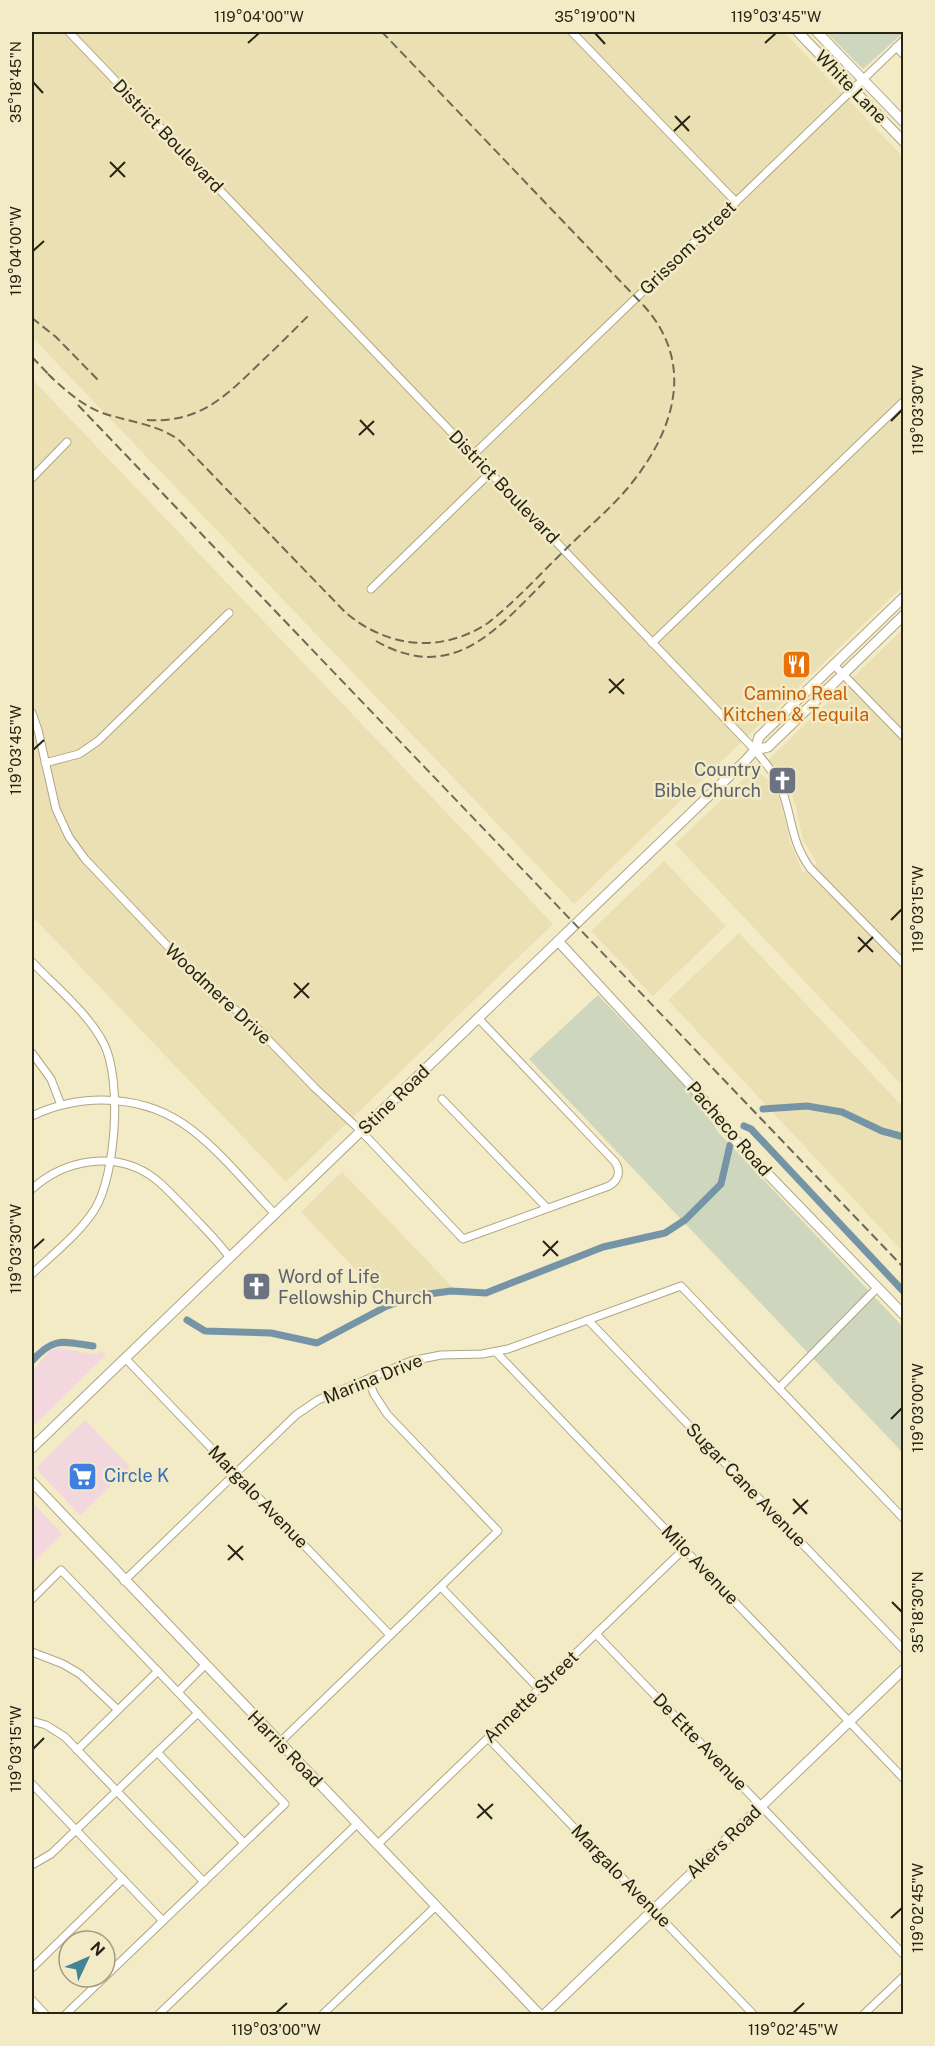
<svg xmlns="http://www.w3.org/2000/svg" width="935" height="2046" font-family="'Public Sans',sans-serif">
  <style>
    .commercial { fill: #f2d8de }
    .built { fill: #ebe0b4 }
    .green { fill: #ced7bd }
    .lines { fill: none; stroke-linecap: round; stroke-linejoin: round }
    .canal { stroke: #7595a7; stroke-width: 7 }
    .street-casing { stroke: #afa683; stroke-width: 9 }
    .secondary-casing { stroke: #afa683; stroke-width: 11 }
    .street { stroke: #fff; stroke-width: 7 }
    .secondary { stroke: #fff; stroke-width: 9 }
    .rail { stroke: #6e6953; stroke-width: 2; stroke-dasharray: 9 4.5; stroke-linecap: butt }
    .ticks { fill: none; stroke: #272416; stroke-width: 2 }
    .labels { text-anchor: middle; stroke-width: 5; stroke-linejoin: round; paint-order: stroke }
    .street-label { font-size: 18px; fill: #272416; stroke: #f3eac6 }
    .food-label { font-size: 18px; fill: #c56008; stroke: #f3eac6 }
    .worship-label { font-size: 18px; fill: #5b616d; stroke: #f3eac6; text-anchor: end }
    .shop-label { font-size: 18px; fill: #366cbe; stroke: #f3eac6; text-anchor: start }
    .neatline { fill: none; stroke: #272416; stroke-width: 2 }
    .ticks-label { font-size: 15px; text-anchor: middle; fill: #272416 }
  </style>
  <rect width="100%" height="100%" fill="#f3eac6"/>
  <!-- commercial -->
  <g class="commercial">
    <path d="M 60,1348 L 92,1354 L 103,1352 L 106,1355 L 32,1427 L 32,1372 L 50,1350 Z"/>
    <path d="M 85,1420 L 130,1467 L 80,1515 L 39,1472 L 37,1468 L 39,1465 Z"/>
    <path d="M 32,1502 L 62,1534 L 32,1564 Z"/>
  </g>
  <!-- built -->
  <g class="built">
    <path d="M 32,32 L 784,32 L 903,157 L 903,586 L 574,904 L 32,337 Z"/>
    <path d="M 32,379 L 553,924 L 286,1182 L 33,917 L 32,918 Z"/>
    <path d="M 903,629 L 903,1086 L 675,844 L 754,769 L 767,779 L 780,798 L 790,842 L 803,873 L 817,863 L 803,840 L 796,807 L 790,790 L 781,775 L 768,760 Z"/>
    <path d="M 664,861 L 726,926 L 653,996 L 591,931 Z"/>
    <path d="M 739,933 L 903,1107 L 903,1252 L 668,1000 Z"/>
    <path d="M 342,1172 L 457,1292 L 420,1296 L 390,1310 L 381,1301 L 383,1298 L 301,1212 Z"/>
  </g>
  <!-- green -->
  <g class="green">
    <path d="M 826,32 L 904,32 L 863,69 Z"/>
    <path d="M 598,995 L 697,1099 L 719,1133 L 903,1327 L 903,1453 L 529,1059 Z"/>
  </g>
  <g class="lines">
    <!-- canal -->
    <g class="canal">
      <path d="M 763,1109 L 807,1106 L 842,1112 L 882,1131 L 904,1137"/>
      <path d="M 744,1126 L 751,1129 L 904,1292"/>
      <path d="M 187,1320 L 205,1331 L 271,1333 L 317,1343 L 387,1306 L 414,1296 L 451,1291 L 486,1293 L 603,1247 L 665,1233 L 685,1220 L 721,1184 L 730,1145"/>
      <path d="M 32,1361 C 54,1336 63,1342 93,1346"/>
    </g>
    <defs>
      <g id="street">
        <path d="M 69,32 L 755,750 C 765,763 778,777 783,793 C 793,822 791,841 810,868 L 904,964"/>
        <path d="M 572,32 L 736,202"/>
        <path d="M 896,47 L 904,55"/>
        <path d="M 473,455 L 904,40"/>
        <path d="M 32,478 L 67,442"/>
        <path d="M 371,589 L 490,473"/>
        <path d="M 652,643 L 904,401"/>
        <path d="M 833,664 L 904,737"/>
        <path d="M 32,713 L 38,730 L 56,809 L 69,837 L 85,859 L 196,976 L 259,1030 L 314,1087 L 361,1131 L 463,1239 L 609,1186 C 619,1180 621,1171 615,1162 L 478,1018"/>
        <path d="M 45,763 L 79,754 L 98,741 L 229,613"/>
        <path d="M 32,962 C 55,986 89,1014 104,1044 C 122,1080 116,1174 95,1209 C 79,1234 53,1254 32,1274"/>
        <path d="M 32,1053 L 51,1079 L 61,1105"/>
        <path d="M 442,1099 L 547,1208"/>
        <path d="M 32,1116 C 83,1092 146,1094 192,1130 C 221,1152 249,1187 275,1214"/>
        <path d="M 32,1189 C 65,1159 116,1150 154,1178 C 167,1188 178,1201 190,1213 C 204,1228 218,1241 230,1258"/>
        <path d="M 588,1320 L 904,1650"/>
        <path d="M 496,1352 L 904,1779"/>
        <path d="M 126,1359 L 390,1635"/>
        <path d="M 779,1388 L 878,1287"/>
        <path d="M 124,1581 L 296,1415 L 318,1400 L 411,1361 L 441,1355 L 482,1354 L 508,1349 L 681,1286 L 904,1519"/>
        <path d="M 441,1587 L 539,1689"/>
        <path d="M 32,1599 L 61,1570 L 285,1804 L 66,2014"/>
        <path d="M 596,1634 L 904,1955"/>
        <path d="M 32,1652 L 63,1664 L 80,1674 L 118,1710"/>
        <path d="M 178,1692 L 205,1665"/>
        <path d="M 32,1721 L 46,1725 L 65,1737 L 204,1882"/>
        <path d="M 488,1738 L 753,2014"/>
        <path d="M 279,1743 L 498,1531 L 387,1414 L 374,1394 L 368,1379"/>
        <path d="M 77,1750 L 158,1671"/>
        <path d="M 157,1752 L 244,1843"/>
        <path d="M 32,1784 L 163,1921"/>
        <path d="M 377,1845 L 684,1549"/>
        <path d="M 32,1865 L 51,1854 L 198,1713"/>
        <path d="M 32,1968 L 123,1879"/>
        <path d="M 32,2000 L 45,2014"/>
        <path d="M 159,2014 L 357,1824"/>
        <path d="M 323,2014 L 436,1906"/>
        <path d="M 864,2014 L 904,1976"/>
      </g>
      <g id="secondary">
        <path d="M 798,32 L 904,142"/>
        <path d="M 817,32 L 904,122"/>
        <path d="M 755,750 L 768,747 L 904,615"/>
        <path d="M 558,941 L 698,1093 L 737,1142 L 904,1315"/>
        <path d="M 32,1448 L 746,760 L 755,750 L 759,737 L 904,597"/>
        <path d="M 32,1482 L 539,2014"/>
        <path d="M 545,2014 L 904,1669"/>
      </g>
    </defs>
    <!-- street casing -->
    <use href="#street" class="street-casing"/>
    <!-- secondary casing -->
    <use href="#secondary" class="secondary-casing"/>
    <!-- street -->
    <use href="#street" class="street"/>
    <!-- secondary -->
    <use href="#secondary" class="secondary"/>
    <!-- rail -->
    <g class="rail">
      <path d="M 32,318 L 56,337 L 98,380"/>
      <path d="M 32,357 L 53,379"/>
      <path d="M 48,374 C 64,389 80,404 100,412 C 127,422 155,423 179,440 L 345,612 C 387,648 441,654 488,623 C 516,601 541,573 567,548 C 586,529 608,511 626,490 C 672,436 698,366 644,306 L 382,32"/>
      <path d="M 78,405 L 904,1268"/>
      <path d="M 147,420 C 199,423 224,398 259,364 C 276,348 293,331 309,315"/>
      <path d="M 376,641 C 453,685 497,629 547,579"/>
    </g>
  </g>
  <!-- ticks -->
  <path class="ticks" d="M 595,33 L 605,44M 248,43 L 259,33M 765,43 L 776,33M 33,82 L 43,93M 675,116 L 689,131M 674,131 L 690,116M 110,162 L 125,177M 110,177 L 125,162M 33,251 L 44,241M 360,420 L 374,435M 891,421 L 902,410M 359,435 L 374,421M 609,679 L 624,694M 609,693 L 624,679M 33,750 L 44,740M 891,920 L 902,909M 858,937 L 873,952M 858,952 L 873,937M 294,983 L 309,998M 294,998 L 309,983M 543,1241 L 558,1256M 33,1249 L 44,1239M 543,1256 L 558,1241M 891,1419 L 902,1408M 793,1499 L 807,1514M 793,1514 L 808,1500M 228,1545 L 243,1560M 228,1560 L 243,1546M 892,1602 L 902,1612M 33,1749 L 44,1738M 478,1804 L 492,1819M 477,1818 L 493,1804M 891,1918 L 902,1908M 276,2013 L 287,2003M 793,2013 L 804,2003"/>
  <!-- icons -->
  <defs>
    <symbol id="restaurant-square" viewBox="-11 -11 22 22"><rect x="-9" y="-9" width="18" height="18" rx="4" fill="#e8710a" stroke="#f3eac6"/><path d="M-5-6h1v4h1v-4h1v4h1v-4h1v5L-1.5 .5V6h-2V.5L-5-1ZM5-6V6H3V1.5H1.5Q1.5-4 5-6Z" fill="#fff"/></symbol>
    <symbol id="church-square" viewBox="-11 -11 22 22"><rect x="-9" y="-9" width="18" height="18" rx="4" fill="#6b7280" stroke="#f3eac6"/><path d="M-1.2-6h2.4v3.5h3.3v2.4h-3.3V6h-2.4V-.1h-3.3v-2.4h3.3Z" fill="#fff"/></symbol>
    <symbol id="supermarket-square" viewBox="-11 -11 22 22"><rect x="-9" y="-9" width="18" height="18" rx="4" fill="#3f7fe0" stroke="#f3eac6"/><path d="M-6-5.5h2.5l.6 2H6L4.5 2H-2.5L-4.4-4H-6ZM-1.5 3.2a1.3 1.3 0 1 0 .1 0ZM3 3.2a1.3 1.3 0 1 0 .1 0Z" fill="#fff"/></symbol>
  </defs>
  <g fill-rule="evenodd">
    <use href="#restaurant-square" x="780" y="648" width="33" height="33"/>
    <use href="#church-square" x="766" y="764" width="33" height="33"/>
    <use href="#church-square" x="240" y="1270" width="33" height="33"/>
    <use href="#supermarket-square" x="66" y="1460" width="33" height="33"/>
  </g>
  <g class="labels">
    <!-- street labels -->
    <g class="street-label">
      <text transform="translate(851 87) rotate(46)" y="6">White Lane</text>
      <text transform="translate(168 136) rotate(46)" y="6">District Boulevard</text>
      <text transform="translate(688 248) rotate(-44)" y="6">Grissom Street</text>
      <text transform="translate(504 487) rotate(46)" y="6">District Boulevard</text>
      <text transform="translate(218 994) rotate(43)" y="6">Woodmere Drive</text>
      <text transform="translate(394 1100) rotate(-44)" y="6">Stine Road</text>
      <text transform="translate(729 1129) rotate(49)" y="6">Pacheco Road</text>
      <text transform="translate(373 1379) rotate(-22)" y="6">Marina Drive</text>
      <text transform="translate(746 1485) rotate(46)" y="6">Sugar Cane Avenue</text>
      <text transform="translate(258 1497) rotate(46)" y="6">Margalo Avenue</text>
      <text transform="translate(700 1565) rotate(46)" y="6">Milo Avenue</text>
      <text transform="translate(531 1697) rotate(-44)" y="6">Annette Street</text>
      <text transform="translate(700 1742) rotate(46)" y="6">De Ette Avenue</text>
      <text transform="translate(285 1749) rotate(46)" y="6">Harris Road</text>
      <text transform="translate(724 1842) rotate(-44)" y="6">Akers Road</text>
      <text transform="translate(621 1876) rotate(46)" y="6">Margalo Avenue</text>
    </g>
    <!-- food labels -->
    <g class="food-label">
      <text x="796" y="700">Camino Real<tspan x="796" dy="21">Kitchen &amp; Tequila</tspan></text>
    </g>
    <!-- worship labels -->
    <g class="worship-label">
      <text x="761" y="776">Country<tspan x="761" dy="21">Bible Church</tspan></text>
      <text x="278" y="1283" text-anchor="start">Word of Life<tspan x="278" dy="21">Fellowship Church</tspan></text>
    </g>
    <!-- shop labels -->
    <g class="shop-label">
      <text x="104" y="1482">Circle K</text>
    </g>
  </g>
  <!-- border -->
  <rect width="935" height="2046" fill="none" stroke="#f3eac6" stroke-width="66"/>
  <!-- north arrow -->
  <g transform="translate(87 1959) rotate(46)"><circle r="28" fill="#f3eac6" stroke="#a19b80" stroke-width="1.5"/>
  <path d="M0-4.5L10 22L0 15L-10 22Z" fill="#428595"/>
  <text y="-9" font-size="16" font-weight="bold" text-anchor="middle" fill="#272416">N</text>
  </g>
  <rect x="33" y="33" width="869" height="1980" class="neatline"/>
  <g class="ticks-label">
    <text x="259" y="22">119°04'00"W</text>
    <text x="595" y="22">35°19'00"N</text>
    <text x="776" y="22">119°03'45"W</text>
    <text transform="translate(16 82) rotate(-90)" y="5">35°18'45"N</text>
    <text transform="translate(16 251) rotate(-90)" y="5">119°04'00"W</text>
    <text transform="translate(918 410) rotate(-90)" y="5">119°03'30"W</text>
    <text transform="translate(16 750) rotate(-90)" y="5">119°03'45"W</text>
    <text transform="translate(918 909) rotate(-90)" y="5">119°03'15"W</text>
    <text transform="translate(16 1249) rotate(-90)" y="5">119°03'30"W</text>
    <text transform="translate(918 1408) rotate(-90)" y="5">119°03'00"W</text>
    <text transform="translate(918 1612) rotate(-90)" y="5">35°18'30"N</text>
    <text transform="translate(16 1749) rotate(-90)" y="5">119°03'15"W</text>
    <text transform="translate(918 1908) rotate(-90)" y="5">119°02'45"W</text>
    <text x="276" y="2035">119°03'00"W</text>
    <text x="793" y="2035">119°02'45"W</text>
  </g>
</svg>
